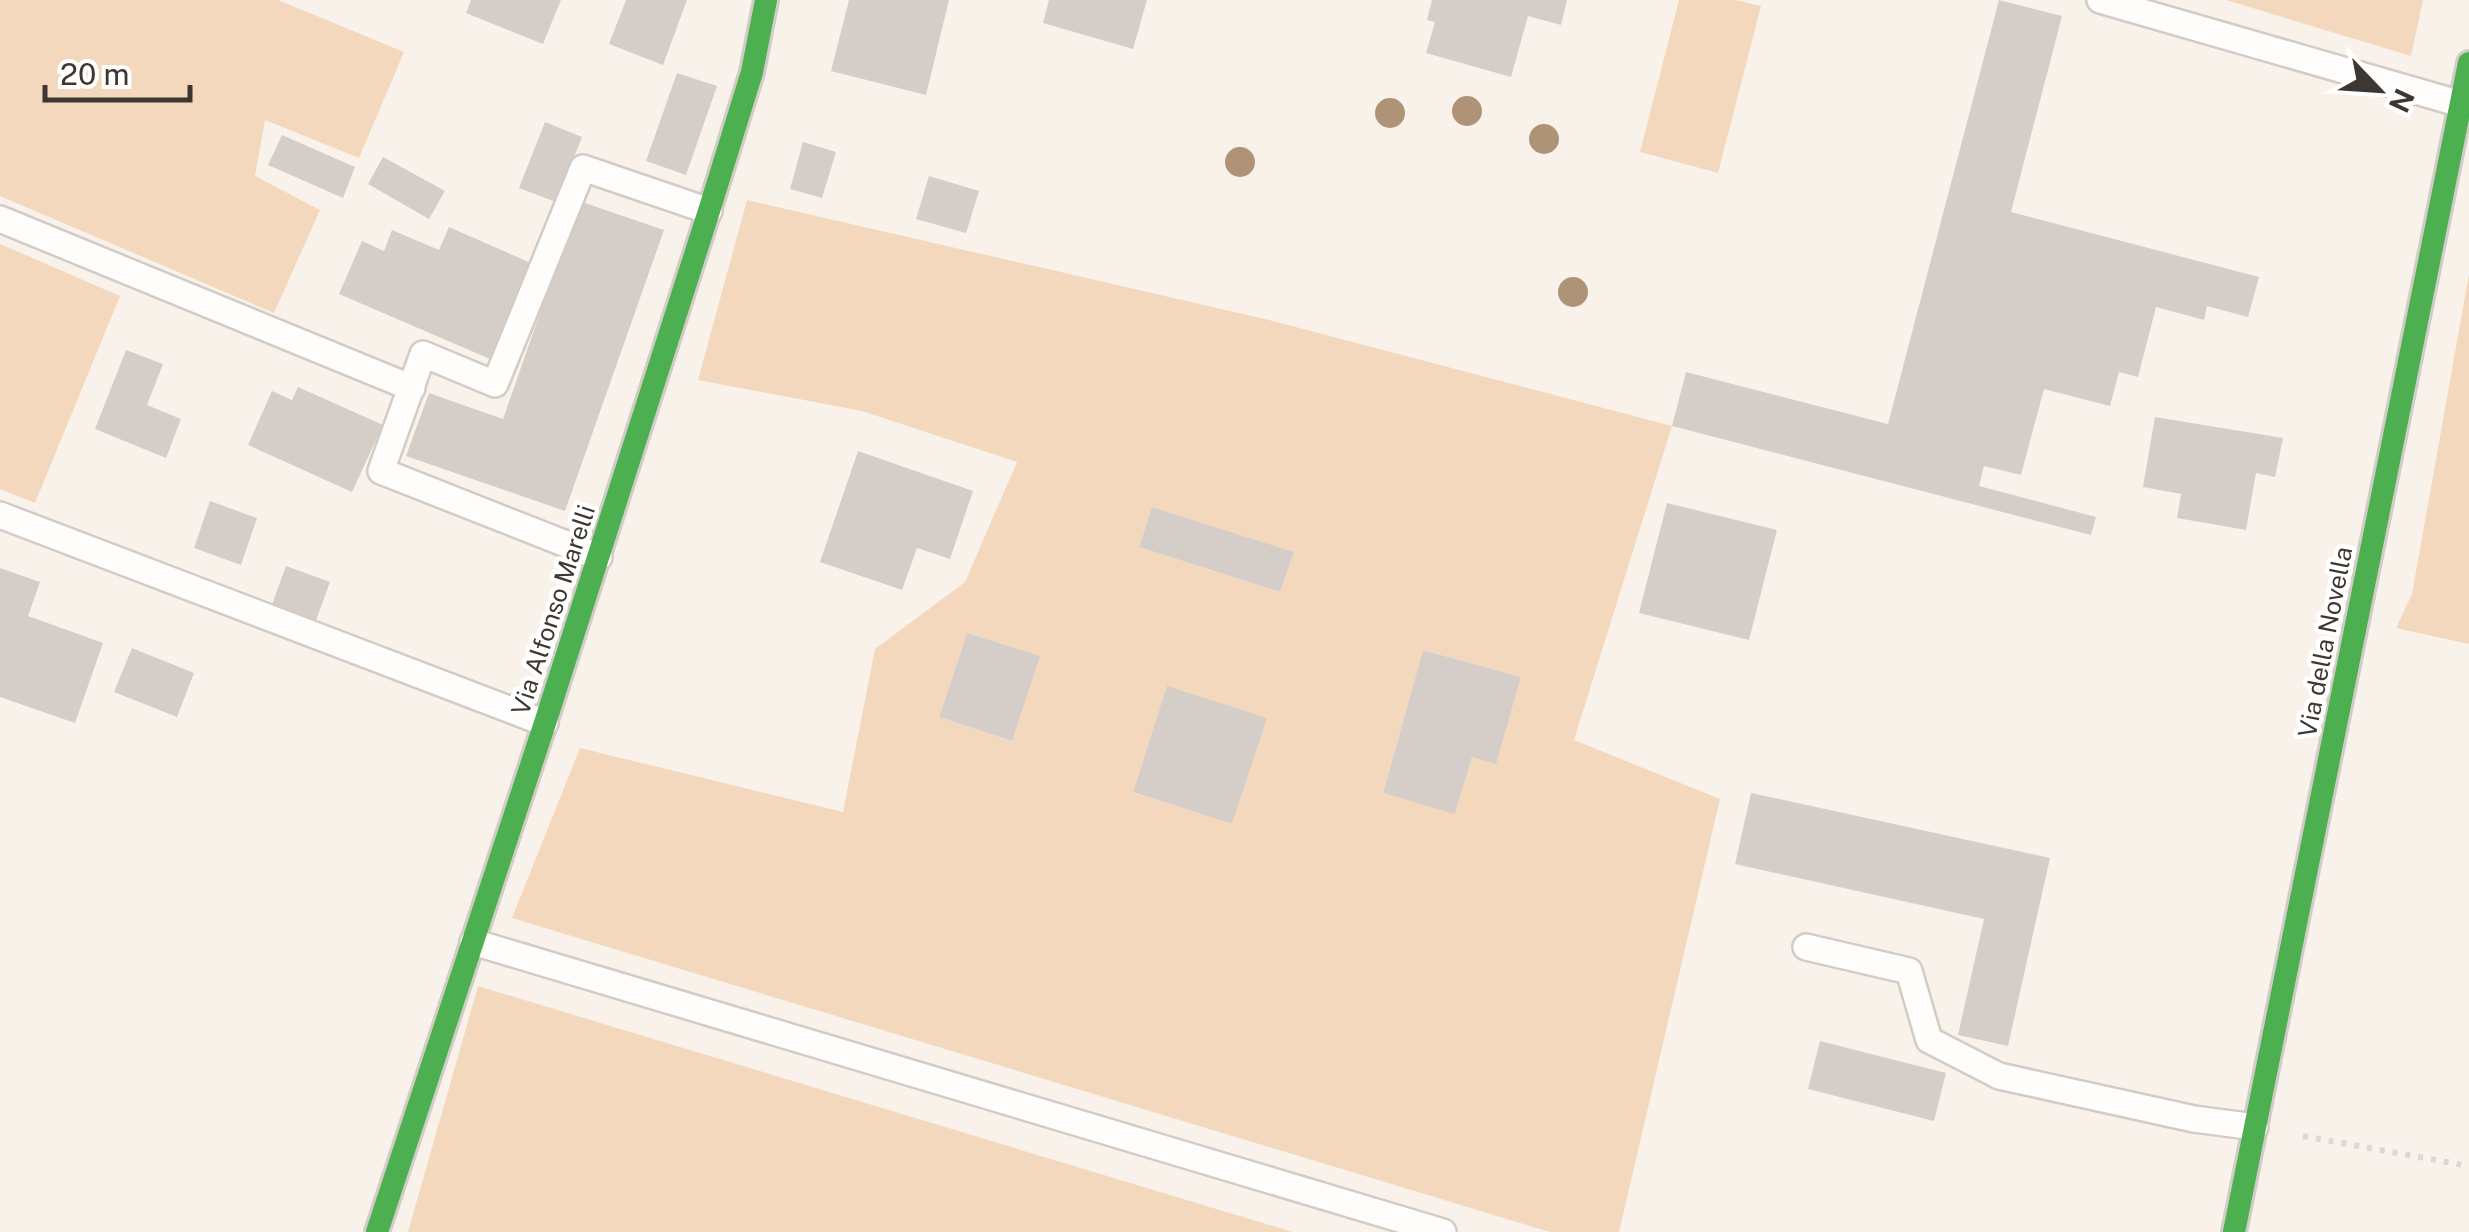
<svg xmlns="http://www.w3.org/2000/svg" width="2469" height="1232" font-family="'Public Sans',sans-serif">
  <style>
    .green { fill: #f3d8be; fill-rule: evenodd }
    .building { fill: #d5cec8 }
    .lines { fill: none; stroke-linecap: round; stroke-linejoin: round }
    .lane-casing { stroke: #d2ccc6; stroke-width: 30 }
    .fast-casing { stroke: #d2ccc6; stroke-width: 28 }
    .path { stroke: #dad8d6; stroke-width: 6; stroke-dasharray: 5 8; stroke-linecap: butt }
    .lane { stroke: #fefdfc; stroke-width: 25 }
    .fast { stroke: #4caf50; stroke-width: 22 }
    .tree { fill: #af9376 }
    .labels { text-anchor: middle; stroke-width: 9; stroke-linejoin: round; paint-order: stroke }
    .street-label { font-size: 25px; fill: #3e3731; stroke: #fff }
  </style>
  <rect width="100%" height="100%" fill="#f9f2eb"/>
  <!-- green -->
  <g class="green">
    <path d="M 0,0 L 278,0 L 404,52 L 359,158 L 265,120 L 255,176 L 320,210 L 274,313 L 0,196 Z"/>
    <path d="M 1679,0 L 1735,0 L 1761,6 L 1718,173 L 1640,152 Z"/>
    <path d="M 2226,0 L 2423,0 L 2411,56 Z"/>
    <path d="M 747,200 L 1269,320 L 1672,426 L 1574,740 L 1720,799 L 1619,1232 L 1550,1232 L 512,918 L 580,748 L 843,812 L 875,649 L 965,582 L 1017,462 L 862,411 L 698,380 ZM 1152,507 L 1293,552 L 1280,592 L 1139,547 ZM 967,633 L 1039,656 L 1012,741 L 939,717 ZM 1423,650 L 1521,677 L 1496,763 L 1472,757 L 1455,813 L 1383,793 ZM 1167,687 L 1266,718 L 1232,824 L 1133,792 Z"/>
    <path d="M 0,244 L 120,296 L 35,503 L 0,489 Z"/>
    <path d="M 2469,274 L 2469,644 L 2396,628 L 2412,594 Z"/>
    <path d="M 478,986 L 1293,1232 L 408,1232 Z"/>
  </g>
  <!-- building -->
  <g class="building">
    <path d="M 471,0 L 561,0 L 543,44 L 466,13 Z"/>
    <path d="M 626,0 L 687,0 L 663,65 L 609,44 Z"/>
    <path d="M 849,0 L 949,0 L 926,95 L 831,71 Z"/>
    <path d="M 1049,0 L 1147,0 L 1133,49 L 1043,23 Z"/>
    <path d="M 1432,0 L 1567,0 L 1561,25 L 1528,16 L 1511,77 L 1426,53 L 1435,22 L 1427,20 Z"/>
    <path d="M 1999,0 L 2062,16 L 2011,212 L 2259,277 L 2248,317 L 2207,306 L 2204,320 L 2156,307 L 2138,377 L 2119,372 L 2110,406 L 2044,389 L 2021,475 L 1984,466 L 1979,486 L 2096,517 L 2091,535 L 1672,426 L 1686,372 L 1888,424 Z"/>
    <path d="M 677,73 L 717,86 L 686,175 L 646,161 Z"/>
    <path d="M 545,122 L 582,137 L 556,202 L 519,188 Z"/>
    <path d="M 282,135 L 355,167 L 343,198 L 268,165 Z"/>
    <path d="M 803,142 L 836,152 L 822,198 L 790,189 Z"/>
    <path d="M 383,157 L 445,191 L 429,219 L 368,184 Z"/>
    <path d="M 929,176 L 979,191 L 966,233 L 916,219 Z"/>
    <path d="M 579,201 L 664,230 L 565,511 L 406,456 L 429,393 L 503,419 Z"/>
    <path d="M 449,227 L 531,263 L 490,359 L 339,294 L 362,241 L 384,251 L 392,230 L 439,250 Z"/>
    <path d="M 126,350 L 163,364 L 147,405 L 181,419 L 166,458 L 95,429 Z"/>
    <path d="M 298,387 L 383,425 L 352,492 L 248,445 L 272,391 L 292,400 Z"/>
    <path d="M 2155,417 L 2283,438 L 2275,477 L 2256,473 L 2246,530 L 2177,518 L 2181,494 L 2143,487 Z"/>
    <path d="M 858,451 L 973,491 L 950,559 L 917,548 L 902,590 L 820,562 Z"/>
    <path d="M 210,501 L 257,518 L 241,565 L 194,548 Z"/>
    <path d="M 1667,503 L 1777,530 L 1749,640 L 1639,613 Z"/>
    <path d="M 1152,507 L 1294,552 L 1280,592 L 1139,547 Z"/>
    <path d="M 286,566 L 330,582 L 315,623 L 271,607 Z"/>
    <path d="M 0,568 L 40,582 L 28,616 L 103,643 L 75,723 L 0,697 Z"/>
    <path d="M 967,633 L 1040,656 L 1012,741 L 939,717 Z"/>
    <path d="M 132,648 L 194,673 L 177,717 L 114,692 Z"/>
    <path d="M 1423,650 L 1521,677 L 1496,764 L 1472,757 L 1455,814 L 1383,793 Z"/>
    <path d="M 1167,686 L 1267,718 L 1232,824 L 1133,792 Z"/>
    <path d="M 1751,793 L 2050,858 L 2008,1046 L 1958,1035 L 1984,919 L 1735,864 Z"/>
    <path d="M 1820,1041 L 1946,1073 L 1934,1121 L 1808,1089 Z"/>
  </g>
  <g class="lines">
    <defs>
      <g id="lane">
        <path d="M 2100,0 L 2461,104"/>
        <path d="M 0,219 L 412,388"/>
        <path d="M 0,515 L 545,723"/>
        <path d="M 599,557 L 381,471 L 423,354 L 495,384 L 583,168 L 709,211"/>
        <path d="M 473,942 L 1443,1232"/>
        <path d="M 1806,947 L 1909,971 L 1929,1040 L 1999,1076 L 2194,1119 L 2255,1127"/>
      </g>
      <g id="fast">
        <path d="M 377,1232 L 545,723 L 709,211 L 752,72 L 766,0"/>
        <path d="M 2234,1232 L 2469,63"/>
      </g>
    </defs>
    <!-- lane casing -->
    <use href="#lane" class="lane-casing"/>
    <!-- fast casing -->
    <use href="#fast" class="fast-casing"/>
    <!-- path -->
    <path class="path" d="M 2303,1136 L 2469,1166"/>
    <!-- lane -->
    <use href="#lane" class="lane"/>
    <!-- fast -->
    <use href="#fast" class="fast"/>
  </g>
  <!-- trees -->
  <g class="tree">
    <circle cx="1467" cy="111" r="15"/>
    <circle cx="1390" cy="113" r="15"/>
    <circle cx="1544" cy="139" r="15"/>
    <circle cx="1240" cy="162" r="15"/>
    <circle cx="1573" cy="292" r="15"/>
  </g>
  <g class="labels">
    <!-- street labels -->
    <g class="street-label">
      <text transform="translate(553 610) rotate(-72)" y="9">Via Alfonso Marelli</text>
      <text transform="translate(2325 642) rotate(-79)" y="9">Via della Novella</text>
    </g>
  </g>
  <!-- north arrow -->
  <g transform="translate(2379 90) rotate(115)" stroke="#ffffff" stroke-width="8" paint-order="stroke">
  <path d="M0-8L18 38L0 25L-18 38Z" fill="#3e3731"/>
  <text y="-15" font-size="28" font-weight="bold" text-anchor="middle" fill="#3e3731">N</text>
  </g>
  <!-- scale -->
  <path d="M45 85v15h145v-15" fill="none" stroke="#3e3731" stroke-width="5"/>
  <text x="60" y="85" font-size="30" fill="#3e3731" stroke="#ffffff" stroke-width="8" paint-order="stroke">20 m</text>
</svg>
